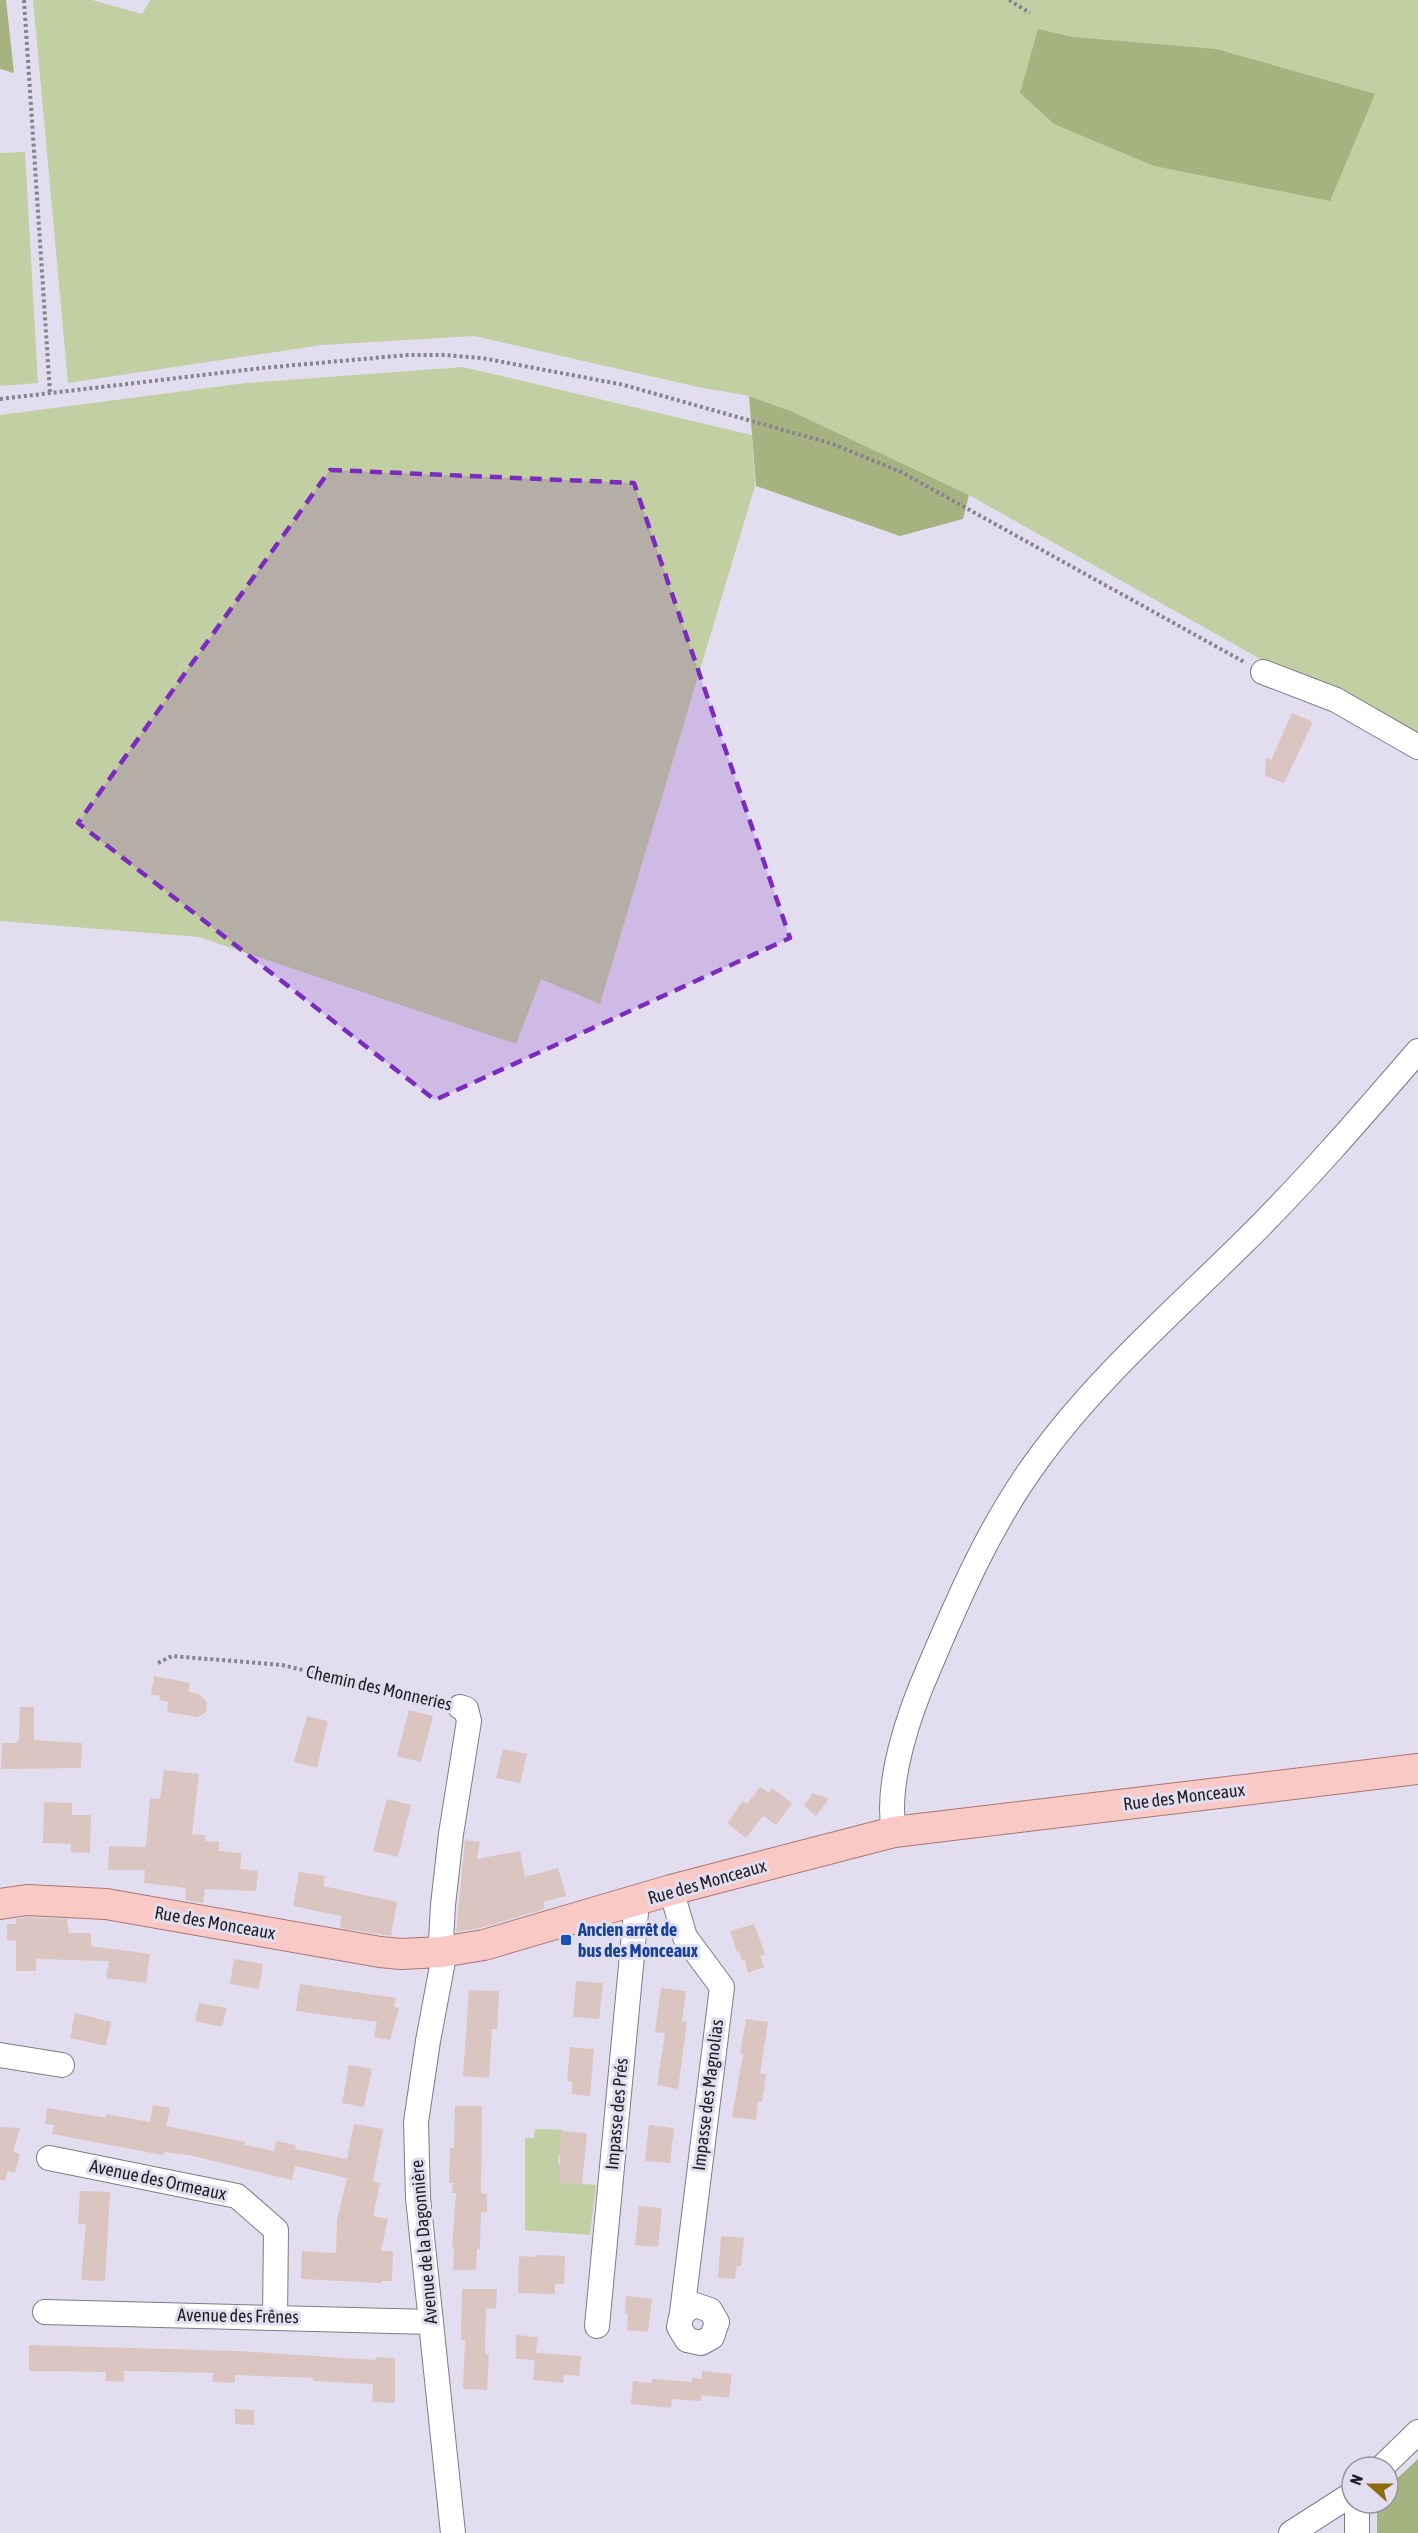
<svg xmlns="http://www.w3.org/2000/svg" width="1418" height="2533" font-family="'Asap Condensed',sans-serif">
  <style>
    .green { fill: #c2cfa2 }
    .forest { fill: #a6b381 }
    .building { fill: #dac5c1 }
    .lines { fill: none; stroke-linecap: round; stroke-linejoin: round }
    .minor-casing { stroke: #7f7a89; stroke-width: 26 }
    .major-casing { stroke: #aa7674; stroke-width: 32 }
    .path { stroke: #87838f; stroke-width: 4; stroke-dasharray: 3 3; stroke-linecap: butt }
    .minor { stroke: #fff; stroke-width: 24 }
    .major { stroke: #f9c9c5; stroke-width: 30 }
    .marked { fill: #7b2cbf; fill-opacity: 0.2; stroke: #7b2cbf; stroke-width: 4.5; stroke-dasharray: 12 8; stroke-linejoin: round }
    .transit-dot { fill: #1a4fb4; stroke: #e3deef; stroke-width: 2 }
    .labels { text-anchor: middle; stroke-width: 6; stroke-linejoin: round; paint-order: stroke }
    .street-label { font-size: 18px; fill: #201e24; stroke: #e3deef }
    .transit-label { font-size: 18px; font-weight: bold; fill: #164399; stroke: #e3deef; text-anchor: start }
  </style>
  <rect width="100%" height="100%" fill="#e3deef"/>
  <!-- green -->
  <g class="green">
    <path d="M 33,0 L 92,0 L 142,14 L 150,0 L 1418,0 L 1418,735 L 1278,669 L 969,495 L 791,411 L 749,396 L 698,387 L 474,336 L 322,345 L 68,383 Z"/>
    <path d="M 25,152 L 38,383 L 0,386 L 0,153 Z"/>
    <path d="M 463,367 L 752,435 L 755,486 L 600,1004 L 541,979 L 516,1044 L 199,937 L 0,921 L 0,415 L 246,383 Z"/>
    <path d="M 535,2129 L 563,2130 L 561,2154 L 559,2154 L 558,2164 L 561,2165 L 559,2182 L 596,2185 L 590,2235 L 525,2230 L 525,2138 L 534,2138 Z"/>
  </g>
  <!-- forest -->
  <g class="forest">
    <path d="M 0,0 L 6,0 L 14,73 L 0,69 Z"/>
    <path d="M 1038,29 L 1073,37 L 1216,49 L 1375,94 L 1330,201 L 1154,166 L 1054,124 L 1020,93 Z"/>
    <path d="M 749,396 L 791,411 L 969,495 L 963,519 L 900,536 L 756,486 Z"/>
    <path d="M 1418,2459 L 1418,2533 L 1377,2533 L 1377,2503 L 1388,2503 L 1388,2487 Z"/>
  </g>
  <!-- building -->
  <g class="building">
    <path d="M 1292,713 L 1313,722 L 1284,783 L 1265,776 L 1266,758 L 1271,760 Z"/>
    <path d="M 154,1676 L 190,1683 L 188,1691 L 200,1695 L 207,1702 L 206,1712 L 198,1717 L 167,1712 L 168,1702 L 159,1700 L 160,1696 L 151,1695 Z"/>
    <path d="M 20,1707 L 34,1707 L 34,1740 L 82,1743 L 81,1768 L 1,1769 L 2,1743 L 17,1743 L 16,1741 L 19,1741 Z"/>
    <path d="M 409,1710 L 433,1716 L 421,1762 L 397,1756 Z"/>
    <path d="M 307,1716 L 328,1721 L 317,1768 L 294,1762 Z"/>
    <path d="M 503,1749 L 527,1754 L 520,1783 L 496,1778 Z"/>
    <path d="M 164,1770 L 199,1774 L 192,1834 L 205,1835 L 205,1841 L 219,1842 L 219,1851 L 242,1853 L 240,1869 L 258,1871 L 256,1891 L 205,1889 L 203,1903 L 185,1900 L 186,1888 L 144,1883 L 145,1870 L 108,1870 L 109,1846 L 146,1847 L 150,1798 L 160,1799 Z"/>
    <path d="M 760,1787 L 769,1793 L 772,1788 L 792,1803 L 776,1825 L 763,1816 L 746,1838 L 727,1823 L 743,1801 L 747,1804 Z"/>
    <path d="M 813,1793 L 829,1799 L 816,1816 L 804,1806 Z"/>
    <path d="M 387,1799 L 411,1805 L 398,1857 L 373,1851 Z"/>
    <path d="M 44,1802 L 72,1803 L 72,1815 L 91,1815 L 90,1853 L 71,1852 L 71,1844 L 43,1843 Z"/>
    <path d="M 465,1840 L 480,1842 L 477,1859 L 520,1851 L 525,1877 L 558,1868 L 566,1896 L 543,1902 L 545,1909 L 480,1928 L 456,1932 Z"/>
    <path d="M 299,1872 L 325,1876 L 323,1886 L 397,1902 L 391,1936 L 340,1928 L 341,1916 L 293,1906 Z"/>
    <path d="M 28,1917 L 67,1919 L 69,1933 L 91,1933 L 91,1946 L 150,1954 L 146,1983 L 106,1978 L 109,1961 L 36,1959 L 36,1971 L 16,1971 L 16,1941 L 7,1940 L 7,1924 L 16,1924 L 16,1919 Z"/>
    <path d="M 754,1924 L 765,1954 L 760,1956 L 764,1967 L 748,1973 L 745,1960 L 742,1961 L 739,1951 L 737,1952 L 730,1931 Z"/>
    <path d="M 234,1959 L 263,1964 L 259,1989 L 230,1984 Z"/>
    <path d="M 576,1981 L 603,1983 L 599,2019 L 573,2017 Z"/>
    <path d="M 300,1984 L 396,1998 L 394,2007 L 399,2008 L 390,2040 L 374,2037 L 377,2022 L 296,2011 Z"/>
    <path d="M 661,1988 L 686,1991 L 682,2021 L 687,2022 L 678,2089 L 657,2085 L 665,2033 L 655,2032 Z"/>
    <path d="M 469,1990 L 499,1991 L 497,2029 L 492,2029 L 489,2078 L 463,2076 Z"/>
    <path d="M 199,2003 L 227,2008 L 222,2027 L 195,2021 Z"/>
    <path d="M 75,2013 L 111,2022 L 106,2046 L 70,2038 Z"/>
    <path d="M 746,2019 L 768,2022 L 760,2074 L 766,2074 L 762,2102 L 758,2102 L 756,2120 L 732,2117 L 743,2054 L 740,2054 Z"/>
    <path d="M 570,2047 L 594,2049 L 590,2096 L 572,2094 L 572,2082 L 567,2081 Z"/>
    <path d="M 349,2065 L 372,2069 L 364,2107 L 342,2103 Z"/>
    <path d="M 153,2105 L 170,2108 L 166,2126 L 245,2142 L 245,2145 L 274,2151 L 276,2141 L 296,2145 L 295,2149 L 347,2159 L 354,2124 L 383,2129 L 373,2181 L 380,2183 L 373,2216 L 388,2219 L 381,2251 L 393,2251 L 392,2281 L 381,2281 L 382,2283 L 301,2279 L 302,2251 L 336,2253 L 337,2220 L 347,2178 L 295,2166 L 292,2180 L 189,2155 L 164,2152 L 163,2155 L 52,2134 L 54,2125 L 45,2124 L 47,2108 L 106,2118 L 106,2114 L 150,2122 Z"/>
    <path d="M 455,2106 L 482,2106 L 481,2193 L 487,2194 L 487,2212 L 481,2212 L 480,2249 L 477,2249 L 476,2270 L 453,2270 L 454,2248 L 452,2248 L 456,2193 L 452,2193 L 453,2183 L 449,2183 L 450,2148 L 454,2148 Z"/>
    <path d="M 649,2125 L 674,2128 L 670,2163 L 645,2161 Z"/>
    <path d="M 0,2127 L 20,2128 L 13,2152 L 20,2154 L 15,2173 L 8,2171 L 5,2181 L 0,2180 Z"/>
    <path d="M 561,2131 L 587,2133 L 582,2184 L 559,2182 Z"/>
    <path d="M 80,2191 L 110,2192 L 105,2281 L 81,2280 L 86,2224 L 78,2224 Z"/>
    <path d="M 639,2206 L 662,2208 L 658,2247 L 635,2245 Z"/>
    <path d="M 721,2236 L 744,2238 L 741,2266 L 737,2266 L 735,2279 L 718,2278 Z"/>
    <path d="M 537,2255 L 565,2256 L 564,2284 L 555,2284 L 555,2294 L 518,2293 L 519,2256 L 537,2257 Z"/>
    <path d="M 462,2289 L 497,2289 L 496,2309 L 486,2308 L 485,2354 L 489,2354 L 487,2390 L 463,2389 L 465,2340 L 461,2340 Z"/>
    <path d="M 626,2296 L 652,2299 L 648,2332 L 627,2330 L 628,2314 L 625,2314 Z"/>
    <path d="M 516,2335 L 538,2337 L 536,2353 L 581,2356 L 579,2376 L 564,2375 L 563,2383 L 533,2380 L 535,2360 L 516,2359 Z"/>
    <path d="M 29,2345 L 238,2351 L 376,2360 L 376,2357 L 395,2358 L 395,2403 L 372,2402 L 373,2384 L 313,2381 L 313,2378 L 235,2375 L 235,2383 L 212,2382 L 213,2373 L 124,2371 L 124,2382 L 105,2381 L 106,2372 L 29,2371 Z"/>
    <path d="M 702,2371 L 732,2374 L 729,2398 L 701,2395 L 701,2401 L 672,2399 L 671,2408 L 631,2404 L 633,2381 L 652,2383 L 652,2379 L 692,2382 L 692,2378 L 702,2379 Z"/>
    <path d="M 235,2409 L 254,2410 L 254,2425 L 235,2424 Z"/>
  </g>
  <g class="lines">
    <defs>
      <g id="minor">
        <path d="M 1263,672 L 1336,700 L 1418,747"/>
        <path d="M 894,1832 C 885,1783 909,1713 929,1668 C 959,1597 990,1525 1036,1462 C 1094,1381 1171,1314 1242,1244 C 1304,1183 1361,1117 1418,1051"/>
        <path d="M 671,1890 L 685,1937 L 722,1987 L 682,2313 L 679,2327 L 687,2340 L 701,2343 L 712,2337 L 717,2322 L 710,2310 L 695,2305 L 682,2313"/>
        <path d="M 0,2055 L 62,2065"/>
        <path d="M 49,2158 L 237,2196 L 276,2230 L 275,2317"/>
        <path d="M 45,2312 L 431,2322"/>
        <path d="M 597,2326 L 637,1902"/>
        <path d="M 1382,2467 L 1418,2432"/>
        <path d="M 1357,2503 L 1357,2533"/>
        <path d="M 453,2533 L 418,2198 L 416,2122 L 428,2041 L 443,1961 L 441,1941 L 443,1905 L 451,1834 L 469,1721 L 466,1709 L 460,1707"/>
        <path d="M 1291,2533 L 1352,2494"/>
      </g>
      <path id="major" d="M 0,1904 L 27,1900 L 106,1904 L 380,1952 L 401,1954 L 441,1952 L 484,1945 L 671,1890 L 894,1832 L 1418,1769"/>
    </defs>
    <!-- minor casing -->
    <use href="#minor" class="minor-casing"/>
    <!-- major casing -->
    <use href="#major" class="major-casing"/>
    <!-- path -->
    <g class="path">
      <path d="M 24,0 L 50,393"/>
      <path d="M 1009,0 L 1030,13"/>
      <path d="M 0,399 L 262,368 L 408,355 L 445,355 L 482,358 L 624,385 L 833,444 L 901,472 L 1246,663"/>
      <path d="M 158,1663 L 172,1656 L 282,1665 L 442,1703"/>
    </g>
    <!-- minor -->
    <use href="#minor" class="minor"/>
    <!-- major -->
    <use href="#major" class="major"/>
  </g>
  <!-- marked area -->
  <path class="marked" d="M 330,470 L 634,483 L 790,938 L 435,1100 L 78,823 Z"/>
  <!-- markers -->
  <rect class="transit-dot" x="560" y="1934" width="12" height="12" rx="3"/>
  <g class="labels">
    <!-- street labels -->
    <g class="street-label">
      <text transform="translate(379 1688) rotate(13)" y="6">Chemin des Monneries</text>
      <text transform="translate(1184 1797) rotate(-7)" y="6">Rue des Monceaux</text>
      <text transform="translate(707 1882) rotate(-16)" y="6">Rue des Monceaux</text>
      <text transform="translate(215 1923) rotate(10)" y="6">Rue des Monceaux</text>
      <text transform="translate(708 2095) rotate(-83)" y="6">Impasse des Magnolias</text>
      <text transform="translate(617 2114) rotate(-85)" y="6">Impasse des Prés</text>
      <text transform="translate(158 2180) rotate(12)" y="6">Avenue des Ormeaux</text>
      <text transform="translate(424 2242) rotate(-95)" y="6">Avenue de la Dagonnière</text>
      <text transform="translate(238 2316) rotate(1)" y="6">Avenue des Frênes</text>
    </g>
    <!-- transit labels -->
    <g class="transit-label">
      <text x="578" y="1936">Ancien arrêt de<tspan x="578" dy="21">bus des Monceaux</tspan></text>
    </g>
  </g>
  <!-- north arrow -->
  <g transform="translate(1370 2485) rotate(291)"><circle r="28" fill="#e3deef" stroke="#95919e" stroke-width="1.5"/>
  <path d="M0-4.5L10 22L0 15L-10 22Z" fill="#8c6c0e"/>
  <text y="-9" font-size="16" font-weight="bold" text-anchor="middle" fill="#201e24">N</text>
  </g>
</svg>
